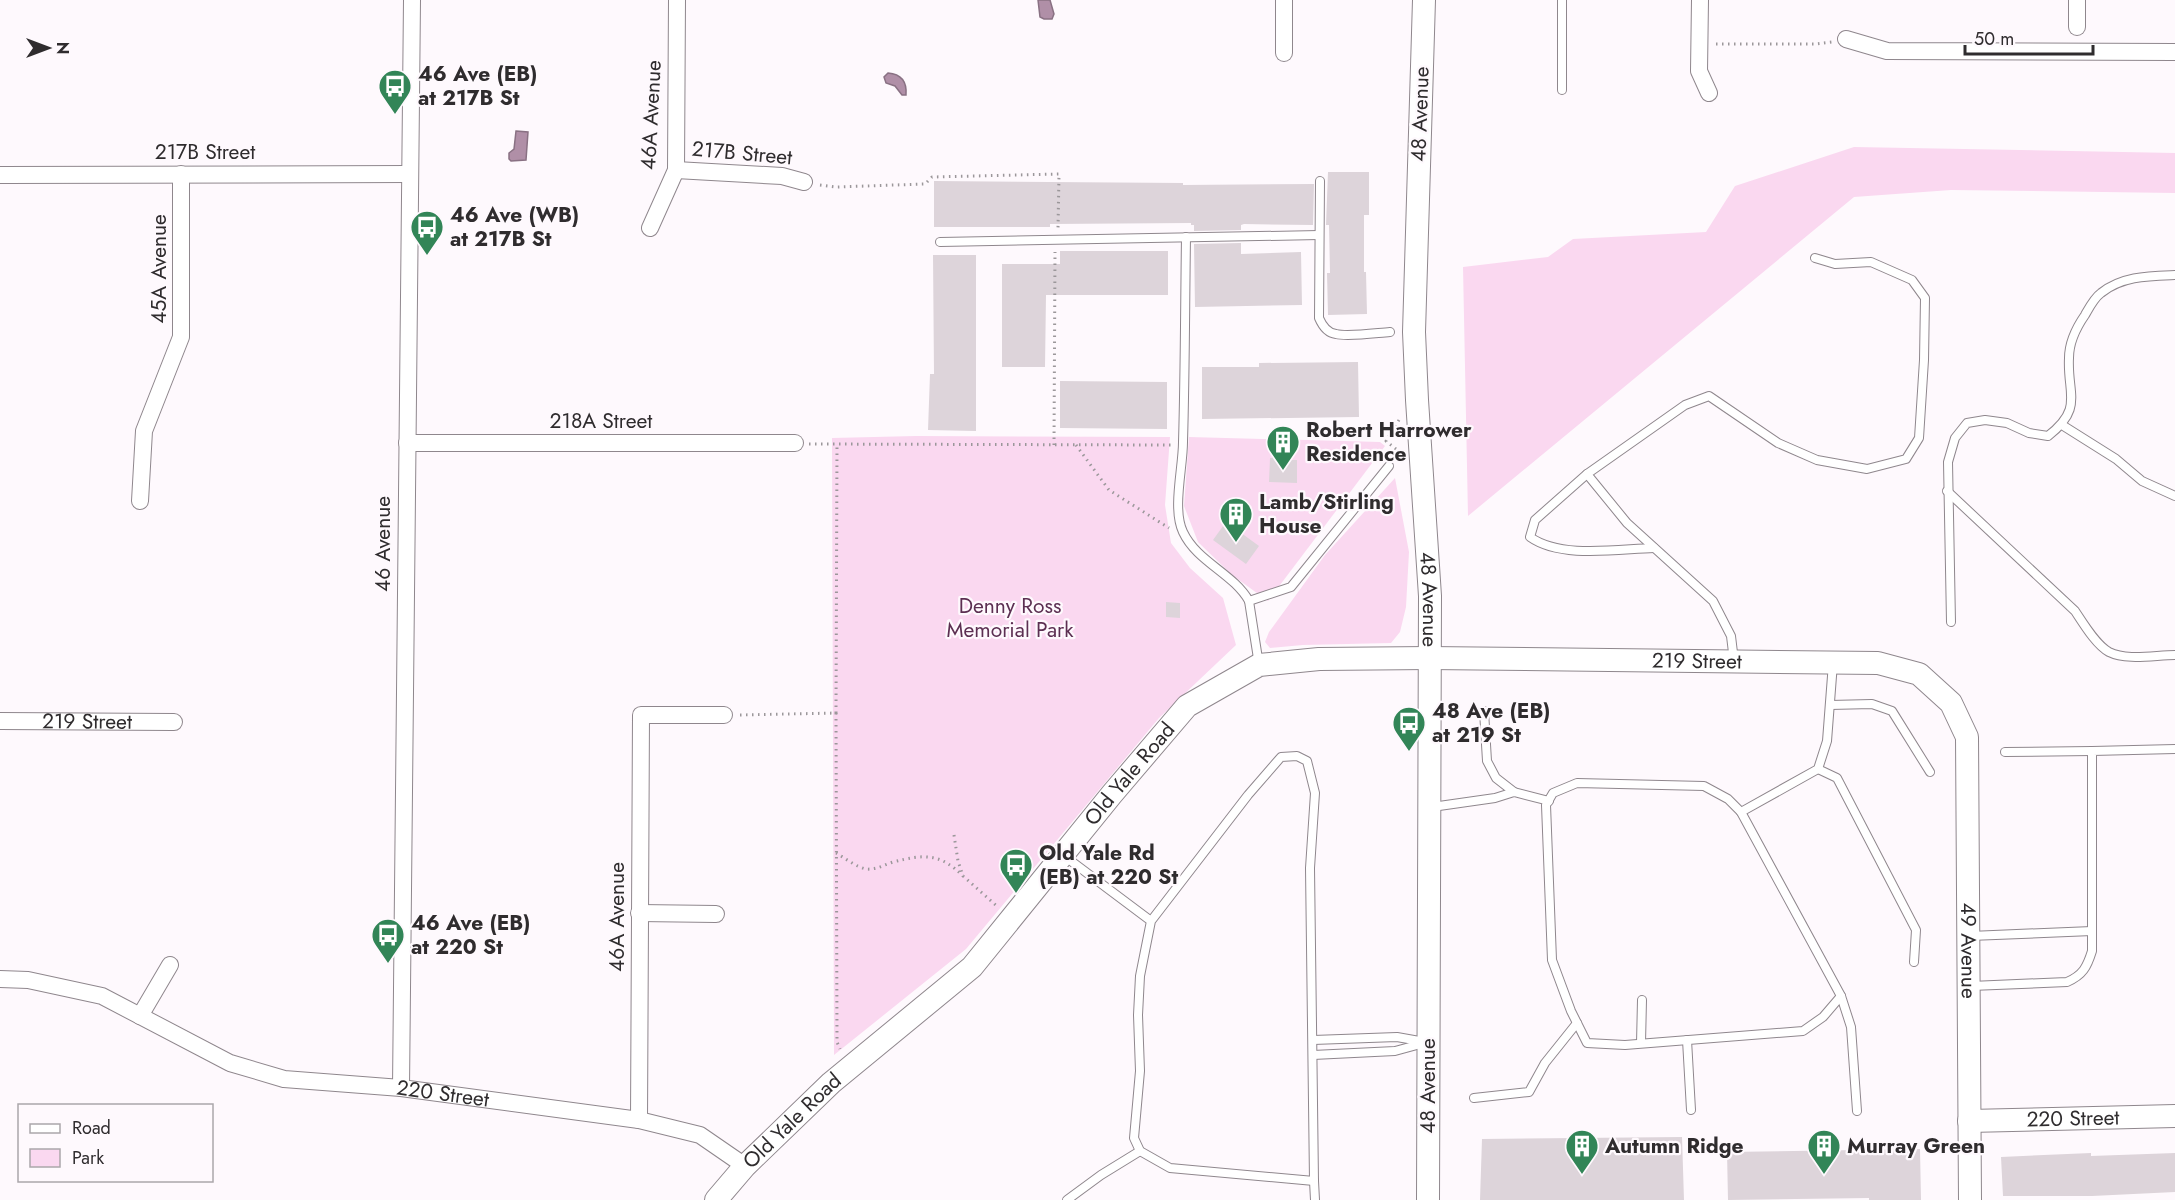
<svg xmlns="http://www.w3.org/2000/svg" width="2175" height="1200" font-family="Jost,sans-serif">
  <style>
    .green { fill: #fad8f0 }
    .water { fill: #b08fa7; stroke: #897183; stroke-width: 1.5 }
    .building { fill: #ddd4da }
    .lines { fill: none; stroke-linecap: round; stroke-linejoin: round }
    .lane-casing { stroke: #8f878d; stroke-width: 10 }
    .street-casing { stroke: #8f878d; stroke-width: 18 }
    .secondary-casing { stroke: #8f878d; stroke-width: 24 }
    .path { stroke: #9b979a; stroke-width: 3; stroke-dasharray: 1.5 4.5; stroke-linecap: butt }
    .lane { stroke: #fff; stroke-width: 8 }
    .street { stroke: #fff; stroke-width: 16 }
    .secondary { stroke: #fff; stroke-width: 22 }
    .labels { text-anchor: middle; stroke-width: 4.5; stroke-linejoin: round; paint-order: stroke }
    .poi-label { font-size: 21px; font-weight: bold; fill: #2f2c2e; stroke: #fef9fd; text-anchor: start }
    .street-label { font-size: 21px; fill: #2f2c2e; stroke: #fef9fd }
    .park-label { font-size: 21px; fill: #5c2f52; stroke: #fef9fd }
  </style>
  <rect width="100%" height="100%" fill="#fef9fd"/>
  <!-- green -->
  <g class="green">
    <path d="M 1854,147 L 2175,153 L 2175,193 L 1951,190 L 1854,197 L 1468,516 L 1463,267 L 1548,257 L 1573,239 L 1706,232 L 1735,186 Z"/>
    <path d="M 916,436 L 1170,437 L 1165,505 L 1171,543 L 1190,568 L 1223,598 L 1236,645 L 1159,718 L 966,949 L 834,1055 L 832,438 Z"/>
    <path d="M 1189,437 L 1380,442 L 1385,446 L 1268,601 L 1232,575 L 1198,542 L 1184,506 Z"/>
    <path d="M 1395,478 L 1409,552 L 1406,607 L 1400,632 L 1391,643 L 1303,645 L 1270,648 L 1265,642 L 1269,632 L 1325,555 Z"/>
  </g>
  <!-- water -->
  <g class="water">
    <path d="M 1038,0 L 1050,0 L 1054,14 L 1052,19 L 1044,19 L 1040,17 Z"/>
    <path d="M 888,73 C 901,74 907,82 906,95 L 902,95 L 895,86 L 886,83 L 884,77 Z"/>
    <path d="M 516,131 L 528,132 L 526,160 L 511,161 L 509,159 L 509,153 L 514,149 Z"/>
  </g>
  <!-- building -->
  <g class="building">
    <path d="M 1328,172 L 1369,172 L 1369,215 L 1364,215 L 1364,272 L 1366,272 L 1367,314 L 1328,315 L 1327,273 L 1330,273 L 1329,225 L 1326,225 Z"/>
    <path d="M 934,181 L 1183,183 L 1183,185 L 1314,184 L 1313,225 L 1244,224 L 1241,225 L 1241,230 L 1194,231 L 1194,225 L 1191,225 L 1191,223 L 1050,224 L 1050,227 L 934,227 Z"/>
    <path d="M 1241,243 L 1241,254 L 1301,252 L 1302,305 L 1195,307 L 1194,244 Z"/>
    <path d="M 1060,251 L 1168,251 L 1168,295 L 1046,295 L 1045,367 L 1002,367 L 1002,264 L 1060,264 Z"/>
    <path d="M 933,255 L 976,255 L 976,431 L 928,430 L 930,374 L 934,374 Z"/>
    <path d="M 1358,362 L 1359,417 L 1202,419 L 1202,367 L 1259,367 L 1259,363 Z"/>
    <path d="M 1060,381 L 1167,382 L 1167,429 L 1060,428 Z"/>
    <path d="M 1272,451 L 1287,451 L 1287,460 L 1297,460 L 1297,483 L 1269,482 L 1270,458 L 1272,458 Z"/>
    <path d="M 1226,522 L 1259,546 L 1246,564 L 1213,540 Z"/>
    <path d="M 1166,602 L 1180,603 L 1180,618 L 1166,617 Z"/>
    <path d="M 1682,1137 L 1684,1200 L 1480,1200 L 1482,1139 Z"/>
    <path d="M 1920,1149 L 1921,1200 L 1869,1200 L 1869,1198 L 1728,1200 L 1727,1152 Z"/>
    <path d="M 2091,1153 L 2091,1156 L 2175,1153 L 2175,1192 L 2092,1196 L 2003,1196 L 2001,1157 Z"/>
  </g>
  <g class="lines">
    <defs>
      <g id="lane">
        <path d="M 1562,90 L 1562,0"/>
        <path d="M 1320,181 L 1319,318 C 1322,325 1327,333 1336,334 C 1348,337 1376,333 1390,332"/>
        <path d="M 1186,237 C 1185,305 1185,374 1183,442 C 1183,468 1172,509 1183,532 C 1197,562 1233,573 1249,601"/>
        <path d="M 940,242 L 1319,235"/>
        <path d="M 2062,425 L 2116,459 L 2142,481 L 2175,496"/>
        <path d="M 1587,474 L 1535,520 L 1530,537 C 1561,559 1618,549 1654,548"/>
        <path d="M 1947,491 L 2075,611 C 2083,623 2096,645 2109,652 C 2127,661 2155,655 2175,655"/>
        <path d="M 1951,622 L 1948,462 L 1955,438 L 1967,423 L 1985,420 L 2007,423 L 2029,433 L 2048,436 C 2084,408 2067,394 2069,358 C 2069,342 2076,328 2085,315 C 2089,308 2094,298 2101,293 C 2122,276 2149,276 2175,275"/>
        <path d="M 1734,661 L 1731,636 L 1713,601 L 1627,523 L 1587,474 L 1685,405 L 1709,396 L 1778,443 L 1817,460 L 1867,469 L 1906,459 L 1919,438 L 1924,360 L 1925,298 L 1912,280 L 1871,262 L 1835,264 L 1815,258"/>
        <path d="M 1833,663 L 1827,741 L 1818,769 L 1741,812 L 1841,996 L 1851,1027 L 1857,1111"/>
        <path d="M 1259,665 L 1249,601 L 1291,587 L 1389,466"/>
        <path d="M 1830,705 L 1872,704 L 1892,711 L 1930,772"/>
        <path d="M 1484,711 L 1487,761 L 1496,778 L 1514,792"/>
        <path d="M 2005,752 L 2092,751"/>
        <path d="M 1818,769 L 1837,778 L 1916,930 L 1914,962"/>
        <path d="M 1432,807 L 1495,798 L 1514,792 L 1549,801"/>
        <path d="M 1741,812 L 1728,799 L 1704,786 L 1577,783 L 1553,793 L 1546,805 L 1552,960 L 1571,1011 L 1587,1043 L 1625,1045 L 1803,1031 L 1823,1017 L 1841,996"/>
        <path d="M 1063,855 L 1151,921 L 1140,976 L 1138,1015 L 1140,1071 L 1134,1138 L 1140,1151 L 1170,1168 L 1314,1181 L 1310,868 L 1315,793 L 1307,761 L 1297,756 L 1281,757 L 1248,795 L 1151,921"/>
        <path d="M 1970,936 L 2092,931"/>
        <path d="M 1971,986 L 2067,982 C 2083,975 2087,967 2092,951 L 2092,751 L 2175,749"/>
        <path d="M 1313,1040 L 1397,1037 L 1425,1042"/>
        <path d="M 1687,1040 L 1691,1110"/>
        <path d="M 1641,1043 L 1642,1000"/>
        <path d="M 1313,1055 L 1395,1051 L 1428,1042"/>
        <path d="M 1474,1098 L 1529,1092 L 1545,1063 L 1577,1023"/>
        <path d="M 1314,1181 L 1315,1200"/>
        <path d="M 1067,1200 L 1101,1175 L 1140,1151"/>
      </g>
      <g id="street">
        <path d="M 1700,0 L 1699,71 L 1709,93"/>
        <path d="M 2077,27 L 2077,0"/>
        <path d="M 1846,39 L 1887,51 L 2175,52"/>
        <path d="M 1284,53 L 1284,0"/>
        <path d="M 676,170 L 782,176 L 804,182"/>
        <path d="M 0,175 L 410,174"/>
        <path d="M 650,228 L 676,170 L 677,0"/>
        <path d="M 407,443 L 795,443"/>
        <path d="M 140,501 L 144,431 L 181,337 L 181,174"/>
        <path id="s1" d="M 0,721 L 174,722"/>
        <path d="M 639,913 L 716,914"/>
        <path id="s2" d="M 0,979 L 28,980 L 102,996 L 230,1063 L 284,1079 L 401,1088 L 639,1120 L 700,1135 L 745,1166"/>
        <path d="M 140,1016 L 170,965"/>
        <path d="M 401,1088 L 412,0"/>
        <path d="M 639,1120 L 641,715 L 724,715"/>
      </g>
      <g id="secondary">
        <path id="s3" d="M 1424,0 L 1414,332 L 1417,400 L 1430,596 L 1428,1200"/>
        <path id="s4" d="M 1969,1121 L 2175,1116"/>
        <path id="s5" d="M 716,1200 L 745,1166 L 831,1083 L 972,967 L 1112,794 L 1187,706 L 1259,665 L 1319,659 L 1429,658 L 1878,663 L 1919,674 L 1951,703 L 1967,737 L 1970,1200"/>
      </g>
    </defs>
    <!-- lane casing -->
    <use href="#lane" class="lane-casing"/>
    <!-- street casing -->
    <use href="#street" class="street-casing"/>
    <!-- secondary casing -->
    <use href="#secondary" class="secondary-casing"/>
    <!-- path -->
    <g class="path">
      <path d="M 1716,44 L 1816,44 L 1832,42"/>
      <path d="M 820,185 L 836,187 L 925,184 L 932,177 L 1059,174 L 1058,228"/>
      <path d="M 1399,420 L 1386,441 L 1401,453"/>
      <path d="M 809,444 L 1171,445"/>
      <path d="M 1054,445 L 1055,252"/>
      <path d="M 1076,445 L 1109,490 L 1169,528"/>
      <path d="M 836,713 L 837,1042 L 840,1049"/>
      <path d="M 740,715 L 836,713 L 837,445"/>
      <path d="M 954,835 L 958,861 L 963,876 L 998,907"/>
      <path d="M 836,853 C 845,858 856,867 866,869 C 876,870 884,865 893,862 C 924,854 940,853 963,876"/>
    </g>
    <!-- lane -->
    <use href="#lane" class="lane"/>
    <!-- street -->
    <use href="#street" class="street"/>
    <!-- secondary -->
    <use href="#secondary" class="secondary"/>
  </g>
  <!-- icons -->
  <defs>
    <symbol id="bus-pin" viewBox="-11 -11 22 30"><path d="M0 17L-7.5 6A9.5 9.5 0 1 1 7.5 6Z" fill="#328557" stroke="#fef9fd"/><path d="M-5-6H5V4H4V6H2V4H-2V6H-4V4H-5ZM-3.5-4V0h7V-4ZM-3.5 1.2v1.5H-2V1.2ZM2 1.2v1.5H3.5V1.2Z" fill="#fff"/></symbol>
    <symbol id="building-pin" viewBox="-11 -11 22 30"><path d="M0 17L-7.5 6A9.5 9.5 0 1 1 7.5 6Z" fill="#328557" stroke="#fef9fd"/><path d="M-4-6H4V6H1V3H-1V6H-4ZM-2.5-4.3h1.7v1.8h-1.7ZM.8-4.3h1.7v1.8H.8ZM-2.5-1h1.7V.8h-1.7ZM.8-1h1.7V.8H.8Z" fill="#fff"/></symbol>
  </defs>
  <g fill-rule="evenodd">
    <use href="#bus-pin" x="376" y="67" width="38" height="52"/>
    <use href="#bus-pin" x="408" y="208" width="38" height="52"/>
    <use href="#building-pin" x="1264" y="423" width="38" height="52"/>
    <use href="#building-pin" x="1217" y="495" width="38" height="52"/>
    <use href="#bus-pin" x="1390" y="704" width="38" height="52"/>
    <use href="#bus-pin" x="997" y="846" width="38" height="52"/>
    <use href="#bus-pin" x="369" y="916" width="38" height="52"/>
    <use href="#building-pin" x="1563" y="1127" width="38" height="52"/>
    <use href="#building-pin" x="1805" y="1127" width="38" height="52"/>
  </g>
  <g class="labels">
    <!-- poi labels -->
    <g class="poi-label">
      <text x="418" y="81">46 Ave (EB)<tspan x="418" dy="24">at 217B St</tspan></text>
      <text x="450" y="222">46 Ave (WB)<tspan x="450" dy="24">at 217B St</tspan></text>
      <text x="1306" y="437">Robert Harrower<tspan x="1306" dy="24">Residence</tspan></text>
      <text x="1259" y="509">Lamb/Stirling<tspan x="1259" dy="24">House</tspan></text>
      <text x="1432" y="718">48 Ave (EB)<tspan x="1432" dy="24">at 219 St</tspan></text>
      <text x="1039" y="860">Old Yale Rd<tspan x="1039" dy="24">(EB) at 220 St</tspan></text>
      <text x="411" y="930">46 Ave (EB)<tspan x="411" dy="24">at 220 St</tspan></text>
      <text x="1605" y="1153">Autumn Ridge</text>
      <text x="1847" y="1153">Murray Green</text>
    </g>
    <!-- street labels -->
    <g class="street-label">
      <text transform="translate(1420 114) rotate(-88)" y="7">48 Avenue</text>
      <text transform="translate(651 115) rotate(-87)" y="7">46A Avenue</text>
      <text x="205" y="159">217B Street</text>
      <text transform="translate(742 153) rotate(5)" y="7">217B Street</text>
      <text transform="translate(159 269) rotate(-90)" y="7">45A Avenue</text>
      <text x="601" y="428">218A Street</text>
      <text transform="translate(383 544) rotate(-90)" y="7">46 Avenue</text>
      <text dy="7" stroke="none"><textPath href="#s3" startOffset="600">48 Avenue</textPath></text>
      <text dy="7" stroke="none"><textPath href="#s5" startOffset="1206">219 Street</textPath></text>
      <text dy="7" stroke="none"><textPath href="#s1" startOffset="87">219 Street</textPath></text>
      <text dy="7" stroke="none"><textPath href="#s5" startOffset="596">Old Yale Road</textPath></text>
      <text transform="translate(617 917) rotate(-90)" y="7">46A Avenue</text>
      <text dy="7" stroke="none"><textPath href="#s5" startOffset="1724">49 Avenue</textPath></text>
      <text transform="translate(1428 1086) rotate(-90)" y="7">48 Avenue</text>
      <text dy="7" stroke="none"><textPath href="#s2" startOffset="464">220 Street</textPath></text>
      <text dy="7" stroke="none"><textPath href="#s4" startOffset="104">220 Street</textPath></text>
      <text dy="7" stroke="none"><textPath href="#s5" startOffset="110">Old Yale Road</textPath></text>
    </g>
    <!-- park labels -->
    <g class="park-label">
      <text x="1010" y="613">Denny Ross<tspan x="1010" dy="24">Memorial Park</tspan></text>
    </g>
  </g>
  <!-- legend -->
  <rect x="18" y="1104" width="195" height="78" fill="#fef9fd" stroke="#aba7aa" stroke-width="1.5"/>
  <rect x="30" y="1124" width="30" height="9" fill="#ffffff" stroke="#aba7aa" stroke-width="1.5"/>
  <text x="72" y="1134" font-size="18" fill="#2f2c2e">Road</text>
  <rect x="30" y="1149" width="30" height="18" fill="#fad8f0" stroke="#aba7aa" stroke-width="1.5"/>
  <text x="72" y="1164" font-size="18" fill="#2f2c2e">Park</text>
  <!-- north arrow -->
  <g transform="translate(48 48) rotate(90)" stroke="#fef9fd" stroke-width="4.5" paint-order="stroke">
  <path d="M0-4.5L10 22L0 15L-10 22Z" fill="#2f2c2e"/>
  <text y="-9" font-size="16" font-weight="bold" text-anchor="middle" fill="#2f2c2e">N</text>
  </g>
  <!-- scale -->
  <path d="M1965 45v9h128v-9" fill="none" stroke="#2f2c2e" stroke-width="3"/>
  <text x="1974" y="45" font-size="18" fill="#2f2c2e" stroke="#fef9fd" stroke-width="4.5" paint-order="stroke">50 m</text>
</svg>
